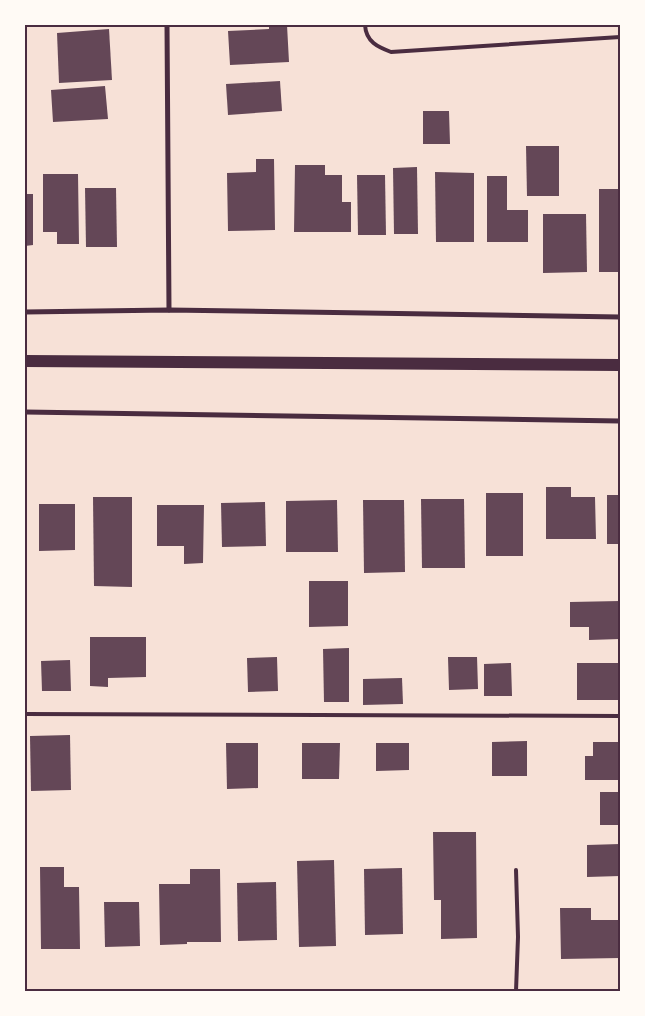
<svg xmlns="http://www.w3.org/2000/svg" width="645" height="1016" font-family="'PT Sans Narrow',sans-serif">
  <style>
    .building { fill: #644757 }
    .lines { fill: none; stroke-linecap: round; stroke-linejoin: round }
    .service { stroke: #4a2c40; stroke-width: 4 }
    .minor { stroke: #4a2c40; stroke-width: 5 }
    .primary { stroke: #4a2c40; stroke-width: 12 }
    .neatline { fill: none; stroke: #4a2c40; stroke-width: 2 }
  </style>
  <rect width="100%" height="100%" fill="#f7e1d7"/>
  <!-- building -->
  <g class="building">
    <path d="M 269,25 L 287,25 L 289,62 L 230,65 L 228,31 L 269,29 Z"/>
    <path d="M 109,29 L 112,80 L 59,83 L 57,33 Z"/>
    <path d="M 280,81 L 282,111 L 228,115 L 226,84 Z"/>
    <path d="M 105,86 L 108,119 L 53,122 L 51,90 Z"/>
    <path d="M 423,111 L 449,111 L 450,144 L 423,144 Z"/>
    <path d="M 526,146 L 559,146 L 559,196 L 527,196 Z"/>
    <path d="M 256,159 L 274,159 L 275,230 L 228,231 L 227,173 L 256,172 Z"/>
    <path d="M 295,165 L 325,165 L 325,175 L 342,175 L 342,202 L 351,202 L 351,232 L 294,232 Z"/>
    <path d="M 417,167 L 418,234 L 394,234 L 393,168 Z"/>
    <path d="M 435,172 L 474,173 L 474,242 L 436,242 Z"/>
    <path d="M 43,174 L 78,174 L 79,244 L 57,244 L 57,232 L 43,232 Z"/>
    <path d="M 357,175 L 385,175 L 386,235 L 358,235 Z"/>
    <path d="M 487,176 L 507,176 L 507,210 L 528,210 L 528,242 L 487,242 Z"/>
    <path d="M 85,188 L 116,188 L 117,247 L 86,247 Z"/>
    <rect x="599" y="189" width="21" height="83"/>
    <path d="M 25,194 L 33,194 L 33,245 L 25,246 Z"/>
    <path d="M 543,214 L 586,214 L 587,272 L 543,273 Z"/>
    <path d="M 546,487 L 571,487 L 571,497 L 595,497 L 596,539 L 546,539 Z"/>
    <rect x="486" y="493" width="37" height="63"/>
    <rect x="607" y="495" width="13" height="49"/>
    <path d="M 93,497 L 132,497 L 132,587 L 94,586 Z"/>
    <path d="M 421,499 L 464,499 L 465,568 L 422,568 Z"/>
    <path d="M 337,500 L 338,552 L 286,552 L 286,501 Z"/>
    <path d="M 363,500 L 404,500 L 405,572 L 364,573 Z"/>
    <path d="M 265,502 L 266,546 L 222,547 L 221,503 Z"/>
    <path d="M 39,504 L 75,504 L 75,550 L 39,551 Z"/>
    <path d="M 157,505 L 204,505 L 203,563 L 184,564 L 184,546 L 157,546 Z"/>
    <path d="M 309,581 L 348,581 L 348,626 L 309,627 Z"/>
    <path d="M 620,601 L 620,639 L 589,640 L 589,627 L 570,627 L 570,602 Z"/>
    <path d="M 90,637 L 146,637 L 146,677 L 108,678 L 108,687 L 90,686 Z"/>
    <path d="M 349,648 L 349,702 L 324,702 L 323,649 Z"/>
    <path d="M 277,657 L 278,691 L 248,692 L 247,658 Z"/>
    <path d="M 448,657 L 477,657 L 478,689 L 449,690 Z"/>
    <path d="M 70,660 L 71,691 L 42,691 L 41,661 Z"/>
    <path d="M 511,663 L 512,696 L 484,696 L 484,664 Z"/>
    <rect x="577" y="663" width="43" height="37"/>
    <path d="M 402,678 L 403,704 L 363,705 L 363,679 Z"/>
    <path d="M 70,735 L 71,790 L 31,791 L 30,736 Z"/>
    <path d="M 527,741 L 527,776 L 492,776 L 492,742 Z"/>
    <path d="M 593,742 L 620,742 L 620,780 L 585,780 L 585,756 L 593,756 Z"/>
    <path d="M 226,743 L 258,743 L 258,788 L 227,789 Z"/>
    <path d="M 302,743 L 340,743 L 339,779 L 302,779 Z"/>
    <path d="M 376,743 L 409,743 L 409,770 L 376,771 Z"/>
    <rect x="600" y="792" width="20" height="33"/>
    <path d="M 433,832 L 476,832 L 477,938 L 441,939 L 441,900 L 434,900 Z"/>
    <path d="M 620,844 L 620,876 L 587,877 L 587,845 Z"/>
    <path d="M 334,860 L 336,946 L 299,947 L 297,861 Z"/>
    <path d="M 40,867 L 64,867 L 64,887 L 79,887 L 80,949 L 41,949 Z"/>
    <path d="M 402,868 L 403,934 L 365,935 L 364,869 Z"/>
    <path d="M 190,869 L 220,869 L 221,942 L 187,942 L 187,944 L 160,945 L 159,884 L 190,884 Z"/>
    <path d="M 276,882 L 277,940 L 238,941 L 237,883 Z"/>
    <path d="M 104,902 L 139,902 L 140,946 L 105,947 Z"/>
    <path d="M 560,908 L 591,908 L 591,920 L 620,920 L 620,958 L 561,959 Z"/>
  </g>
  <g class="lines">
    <!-- service -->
    <g class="service">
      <path d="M 365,25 C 366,42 378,47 391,52 L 620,37"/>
      <path d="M 25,714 L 620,716"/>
      <path d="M 516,991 L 518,937 L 516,870"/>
    </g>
    <!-- minor -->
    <g class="minor">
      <path d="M 167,25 L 169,310"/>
      <path d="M 25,312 L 169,310 L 620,317"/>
      <path d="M 25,412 L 620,421"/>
    </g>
    <!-- primary -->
    <path class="primary" d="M 25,361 L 620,365"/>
  </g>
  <!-- border -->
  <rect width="645" height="1016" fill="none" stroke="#fffaf5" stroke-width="52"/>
  <rect x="26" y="26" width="593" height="964" class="neatline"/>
</svg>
